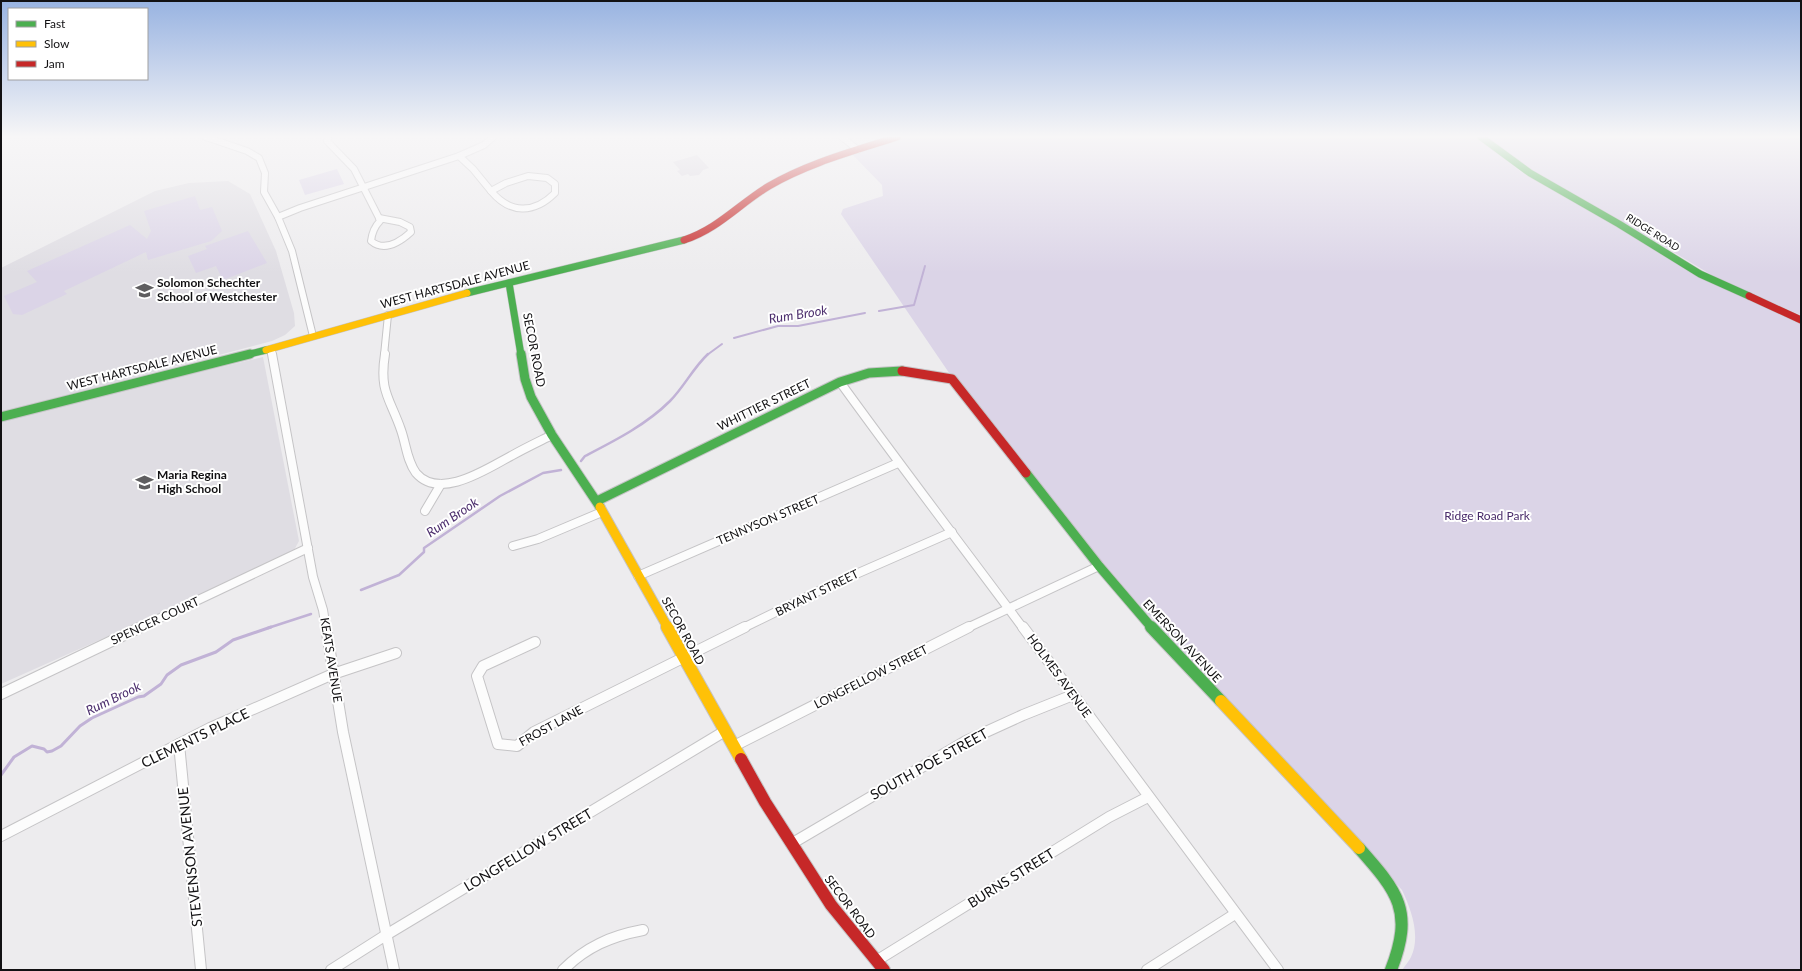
<svg xmlns="http://www.w3.org/2000/svg" width="1802" height="971" font-family="Lato,sans-serif">
  <style>
    .built { fill: #dfdde3 }
    .green { fill: #dbd4e7 }
    .lines { fill: none; stroke-linecap: round; stroke-linejoin: round }
    .stream-far2 { stroke: #c1b2d6; stroke-width: 2 }
    .stream-far1 { stroke: #c1b2d6; stroke-width: 2.5 }
    .stream { stroke: #c1b2d6; stroke-width: 3 }
    .building { fill: #dad6df }
    .street-far2-casing { stroke: #c5c4c6; stroke-width: 8 }
    .street-far1-casing { stroke: #c5c4c6; stroke-width: 10 }
    .street-casing { stroke: #c5c4c6; stroke-width: 12 }
    .fast-far2-casing { stroke: #c5c4c6; stroke-width: 8 }
    .fast-far1-casing { stroke: #c5c4c6; stroke-width: 11 }
    .fast-casing { stroke: #c5c4c6; stroke-width: 14 }
    .slow-far2-casing { stroke: #c5c4c6; stroke-width: 8 }
    .slow-far1-casing { stroke: #c5c4c6; stroke-width: 11 }
    .slow-casing { stroke: #c5c4c6; stroke-width: 14 }
    .jam-far2-casing { stroke: #c5c4c6; stroke-width: 8 }
    .jam-far1-casing { stroke: #c5c4c6; stroke-width: 11 }
    .jam-casing { stroke: #c5c4c6; stroke-width: 14 }
    .street-far2 { stroke: #fcfcfc; stroke-width: 6 }
    .street-far1 { stroke: #fcfcfc; stroke-width: 8 }
    .street { stroke: #fcfcfc; stroke-width: 10 }
    .fast-far2 { stroke: #4caf50; stroke-width: 7 }
    .fast-far1 { stroke: #4caf50; stroke-width: 9 }
    .fast { stroke: #4caf50; stroke-width: 12 }
    .slow-far2 { stroke: #ffc107; stroke-width: 7 }
    .slow-far1 { stroke: #ffc107; stroke-width: 9 }
    .slow { stroke: #ffc107; stroke-width: 12 }
    .jam-far2 { stroke: #c62828; stroke-width: 7 }
    .jam-far1 { stroke: #c62828; stroke-width: 9 }
    .jam { stroke: #c62828; stroke-width: 12 }
    .labels { text-anchor: middle; stroke-width: 4; stroke-linejoin: round; paint-order: stroke }
    .far-street-label { font-size: 10px; fill: #121113; stroke: #fff }
    .poi-label { font-size: 12px; font-weight: bold; fill: #121113; stroke: #fff; text-anchor: start }
    .street-label { font-size: 12px; fill: #121113; stroke: #fff }
    .park-label { font-size: 12px; fill: #4a2c6b; stroke: #fff }
    .water-label { font-size: 13px; font-style: italic; fill: #4c2e6d; stroke: #fff }
    .near-street-label { font-size: 14px; fill: #121113; stroke: #fff }
  </style>
  <rect width="100%" height="100%" fill="#edecee"/>
  <!-- built -->
  <g class="built">
    <path d="M 228,181 L 250,194 L 276,251 L 294,313 L 295,326 L 285,335 L 272,341 L 1,412 L 1,268 L 155,191 L 189,183 Z"/>
    <path d="M 263,357 L 299,541 L 293,552 L 189,600 L 1,684 L 1,422 L 104,395 Z"/>
  </g>
  <!-- green -->
  <g class="green">
    <path d="M 902,137 L 1476,137 L 1520,171 L 1622,229 L 1686,270 L 1801,323 L 1801,970 L 1402,970 C 1405,966 1409,961 1411,957 C 1421,936 1411,909 1402,890 L 1099,561 L 960,389 L 841,214 L 843,209 L 883,196 L 882,185 L 852,154 Z"/>
    <path d="M 1484,137 L 1801,137 L 1801,315 L 1730,286 L 1623,222 L 1528,169 Z"/>
    <path d="M 337,169 L 344,184 L 305,195 L 299,180 Z"/>
    <path d="M 195,196 L 200,210 L 212,207 L 222,231 L 211,241 L 148,260 L 146,252 L 64,291 L 67,294 L 22,315 L 13,314 L 4,296 L 37,282 L 27,271 L 130,225 L 147,239 L 151,231 L 144,211 Z"/>
    <path d="M 248,231 L 267,263 L 223,280 L 216,266 L 196,273 L 188,256 L 207,249 L 205,246 Z"/>
  </g>
  <g class="lines">
    <!-- stream-far2 -->
    <g class="stream-far2">
      <path d="M 879,311 L 914,305 L 925,266"/>
      <path d="M 734,338 L 778,326 L 798,326 L 865,313"/>
      <path d="M 707,355 L 722,344"/>
    </g>
    <!-- stream-far1 -->
    <g class="stream-far1">
      <path d="M 581,461 L 585,456 C 614,441 646,425 670,401 C 684,387 693,368 708,354"/>
      <path d="M 361,590 L 399,575 L 424,552 L 424,548 L 500,496 L 543,473 L 561,470"/>
      <path d="M 268,628 L 311,614"/>
    </g>
    <!-- stream -->
    <path class="stream" d="M 1,775 L 14,757 L 32,746 L 44,749 L 47,752 L 52,751 L 61,746 L 80,726 L 92,718 L 138,697 L 144,696 L 161,684 L 167,675 L 181,665 L 216,652 L 233,640 L 271,627"/>
  </g>
  <!-- building -->
  <path class="building" d="M 697,155 L 709,168 L 703,170 L 699,175 L 690,176 L 688,174 L 682,176 L 677,171 L 680,170 L 673,162 Z"/>
  <g class="lines">
    <defs>
      <g id="street-far2">
        <path d="M 206,137 L 247,151 L 259,158 L 265,173 L 264,192 L 278,217 L 292,251 L 313,336"/>
        <path d="M 328,137 L 327,141 L 354,169 L 379,218"/>
        <path d="M 842,137 L 858,150"/>
        <path d="M 459,156 L 473,169 L 491,191"/>
        <path d="M 528,176 L 547,178 L 555,184 L 555,193 C 534,214 510,214 491,191 L 506,183 Z"/>
        <path d="M 278,217 L 300,208 L 459,156 L 484,145 L 493,137"/>
        <path d="M 379,218 L 400,222 L 410,227 L 411,232 C 400,242 384,252 371,241 C 372,233 374,227 380,221 Z"/>
        <path d="M 271,349 L 272,355"/>
        <path d="M 384,355 L 388,315"/>
      </g>
      <g id="street-far1">
        <path d="M 272,354 L 313,577 L 323,610 L 326,628"/>
        <path d="M 385,354 C 379,392 390,398 401,430 C 406,444 407,461 416,473 C 440,501 488,468 511,456 C 525,448 538,442 552,435"/>
        <path d="M 840,382 C 900,465 962,546 1023,628"/>
        <path d="M 425,511 L 441,484"/>
        <path d="M 513,546 L 538,539 L 602,512"/>
        <path d="M 638,576 L 898,463"/>
        <path d="M 139,628 L 308,548"/>
        <path d="M 743,628 L 831,585 L 952,532"/>
        <path d="M 967,628 L 1099,566"/>
      </g>
      <g id="street">
        <path d="M 326,627 L 343,732 L 394,970"/>
        <path d="M 1023,627 L 1278,970"/>
        <path d="M 535,642 L 483,666 L 477,676 L 498,744 L 517,746 L 534,732 L 745,627"/>
        <path d="M 1,694 L 141,627"/>
        <path d="M 179,744 L 201,970"/>
        <path d="M 734,746 L 969,627"/>
        <path d="M 1,836 L 210,728 L 333,674 L 396,653"/>
        <path d="M 791,844 L 966,741 L 1023,715 L 1073,695"/>
        <path d="M 876,961 L 1109,817 L 1148,797"/>
        <path d="M 331,970 L 386,935 L 725,731"/>
        <path d="M 563,970 C 586,947 611,936 643,930"/>
        <path d="M 1147,970 L 1235,914"/>
      </g>
      <g id="fast-far2">
        <path d="M 1481,137 L 1530,173 L 1619,224 L 1700,274 L 1749,296"/>
        <path d="M 509,283 L 521,355"/>
        <path d="M 467,293 L 684,240"/>
        <path d="M 246,355 L 266,350"/>
      </g>
      <g id="fast-far1">
        <path d="M 521,354 L 525,379 L 531,397 L 552,435 L 600,507"/>
        <path d="M 1,417 L 250,354"/>
        <path d="M 1026,473 L 1099,566 L 1152,628"/>
        <path d="M 597,501 L 840,382 L 869,373 L 902,371"/>
      </g>
      <g id="fast">
        <path d="M 1151,627 L 1221,701"/>
        <path d="M 1359,848 C 1398,892 1414,911 1391,970"/>
      </g>
      <path id="slow-far2" d="M 266,350 L 467,293"/>
      <path id="slow-far1" d="M 600,507 L 668,628"/>
      <g id="slow">
        <path d="M 667,627 L 741,759"/>
        <path d="M 1221,701 L 1359,848"/>
      </g>
      <g id="jam-far2">
        <path d="M 684,240 C 718,229 739,204 769,186 C 808,163 854,151 897,137"/>
        <path d="M 1749,296 L 1801,320"/>
      </g>
      <path id="jam-far1" d="M 902,371 L 952,379 L 1026,473"/>
      <path id="jam" d="M 741,759 L 765,802 L 831,905 L 884,970"/>
    </defs>
    <!-- street-far2 casing -->
    <use href="#street-far2" class="street-far2-casing"/>
    <!-- street-far1 casing -->
    <use href="#street-far1" class="street-far1-casing"/>
    <!-- street casing -->
    <use href="#street" class="street-casing"/>
    <!-- fast-far2 casing -->
    <use href="#fast-far2" class="fast-far2-casing"/>
    <!-- fast-far1 casing -->
    <use href="#fast-far1" class="fast-far1-casing"/>
    <!-- fast casing -->
    <use href="#fast" class="fast-casing"/>
    <!-- slow-far2 casing -->
    <use href="#slow-far2" class="slow-far2-casing"/>
    <!-- slow-far1 casing -->
    <use href="#slow-far1" class="slow-far1-casing"/>
    <!-- slow casing -->
    <use href="#slow" class="slow-casing"/>
    <!-- jam-far2 casing -->
    <use href="#jam-far2" class="jam-far2-casing"/>
    <!-- jam-far1 casing -->
    <use href="#jam-far1" class="jam-far1-casing"/>
    <!-- jam casing -->
    <use href="#jam" class="jam-casing"/>
    <!-- street-far2 -->
    <use href="#street-far2" class="street-far2"/>
    <!-- street-far1 -->
    <use href="#street-far1" class="street-far1"/>
    <!-- street -->
    <use href="#street" class="street"/>
    <!-- fast-far2 -->
    <use href="#fast-far2" class="fast-far2"/>
    <!-- fast-far1 -->
    <use href="#fast-far1" class="fast-far1"/>
    <!-- fast -->
    <use href="#fast" class="fast"/>
    <!-- slow-far2 -->
    <use href="#slow-far2" class="slow-far2"/>
    <!-- slow-far1 -->
    <use href="#slow-far1" class="slow-far1"/>
    <!-- slow -->
    <use href="#slow" class="slow"/>
    <!-- jam-far2 -->
    <use href="#jam-far2" class="jam-far2"/>
    <!-- jam-far1 -->
    <use href="#jam-far1" class="jam-far1"/>
    <!-- jam -->
    <use href="#jam" class="jam"/>
  </g>
  <!-- sky -->
  <linearGradient id="sky" x2="0" y2="1"><stop stop-color="#98b3e1"/><stop offset="0.5" stop-color="#f7f6f7"/><stop offset="1" stop-color="#f7f6f7" stop-opacity="0"/></linearGradient>
  <rect width="1802" height="273" fill="url(#sky)"/>
  <!-- icons -->
  <defs>
    <symbol id="school-bare" viewBox="-9 -9 18 18"><path d="M0-5L7-2L0 1L-7-2ZM-4 1L0 2.5L4 1V4Q0 6-4 4Z" fill="#5f5e60" stroke="#fff" stroke-width="2.5" paint-order="stroke"/></symbol>
  </defs>
  <g fill-rule="evenodd">
    <use href="#school-bare" x="132" y="278" width="25" height="25"/>
    <use href="#school-bare" x="132" y="470" width="25" height="25"/>
  </g>
  <g class="labels">
    <!-- far-street labels -->
    <g class="far-street-label">
      <text transform="translate(1653 232) rotate(32)" y="4">RIDGE ROAD</text>
    </g>
    <!-- poi labels -->
    <g class="poi-label">
      <text x="157" y="287">Solomon Schechter<tspan x="157" dy="14">School of Westchester</tspan></text>
      <text x="157" y="479">Maria Regina<tspan x="157" dy="14">High School</tspan></text>
    </g>
    <!-- street labels -->
    <g class="street-label">
      <text transform="translate(455 285) rotate(-15)" y="4">WEST HARTSDALE AVENUE</text>
      <text transform="translate(534 350) rotate(79)" y="4">SECOR ROAD</text>
      <text transform="translate(142 368) rotate(-14)" y="4">WEST HARTSDALE AVENUE</text>
      <text transform="translate(764 405) rotate(-26)" y="4">WHITTIER STREET</text>
      <text transform="translate(768 520) rotate(-23)" y="4">TENNYSON STREET</text>
      <text transform="translate(817 593) rotate(-26)" y="4">BRYANT STREET</text>
      <text transform="translate(155 621) rotate(-25)" y="4">SPENCER COURT</text>
      <text transform="translate(683 631) rotate(61)" y="4">SECOR ROAD</text>
      <text transform="translate(1182 641) rotate(47)" y="4">EMERSON AVENUE</text>
      <text transform="translate(331 660) rotate(81)" y="4">KEATS AVENUE</text>
      <text transform="translate(1059 676) rotate(54)" y="4">HOLMES AVENUE</text>
      <text transform="translate(871 677) rotate(-27)" y="4">LONGFELLOW STREET</text>
      <text transform="translate(551 726) rotate(-29)" y="4">FROST LANE</text>
      <text transform="translate(850 907) rotate(53)" y="4">SECOR ROAD</text>
    </g>
    <!-- park labels -->
    <g class="park-label">
      <text x="1487" y="520">Ridge Road Park</text>
    </g>
    <!-- water labels -->
    <g class="water-label">
      <text transform="translate(798 314) rotate(-9)" y="5">Rum Brook</text>
      <text transform="translate(452 517) rotate(-34)" y="5">Rum Brook</text>
      <text transform="translate(113 698) rotate(-26)" y="5">Rum Brook</text>
    </g>
    <!-- near-street labels -->
    <g class="near-street-label">
      <text transform="translate(195 738) rotate(-26)" y="5">CLEMENTS PLACE</text>
      <text transform="translate(929 764) rotate(-29)" y="5">SOUTH POE STREET</text>
      <text transform="translate(528 850) rotate(-31)" y="5">LONGFELLOW STREET</text>
      <text transform="translate(190 857) rotate(-96)" y="5">STEVENSON AVENUE</text>
      <text transform="translate(1011 878) rotate(-32)" y="5">BURNS STREET</text>
    </g>
  </g>
  <!-- border -->
  <rect width="1802" height="971" fill="none" stroke="#121113" stroke-width="4"/>
  <!-- legend -->
  <rect x="8" y="8" width="140" height="72" fill="#ffffff" stroke="#a0a0a1"/>
  <rect x="16" y="21" width="20" height="6" fill="#4caf50" stroke="#a0a0a1"/>
  <text x="44" y="28" font-size="12" fill="#121113">Fast</text>
  <rect x="16" y="41" width="20" height="6" fill="#ffc107" stroke="#a0a0a1"/>
  <text x="44" y="48" font-size="12" fill="#121113">Slow</text>
  <rect x="16" y="61" width="20" height="6" fill="#c62828" stroke="#a0a0a1"/>
  <text x="44" y="68" font-size="12" fill="#121113">Jam</text>
</svg>
